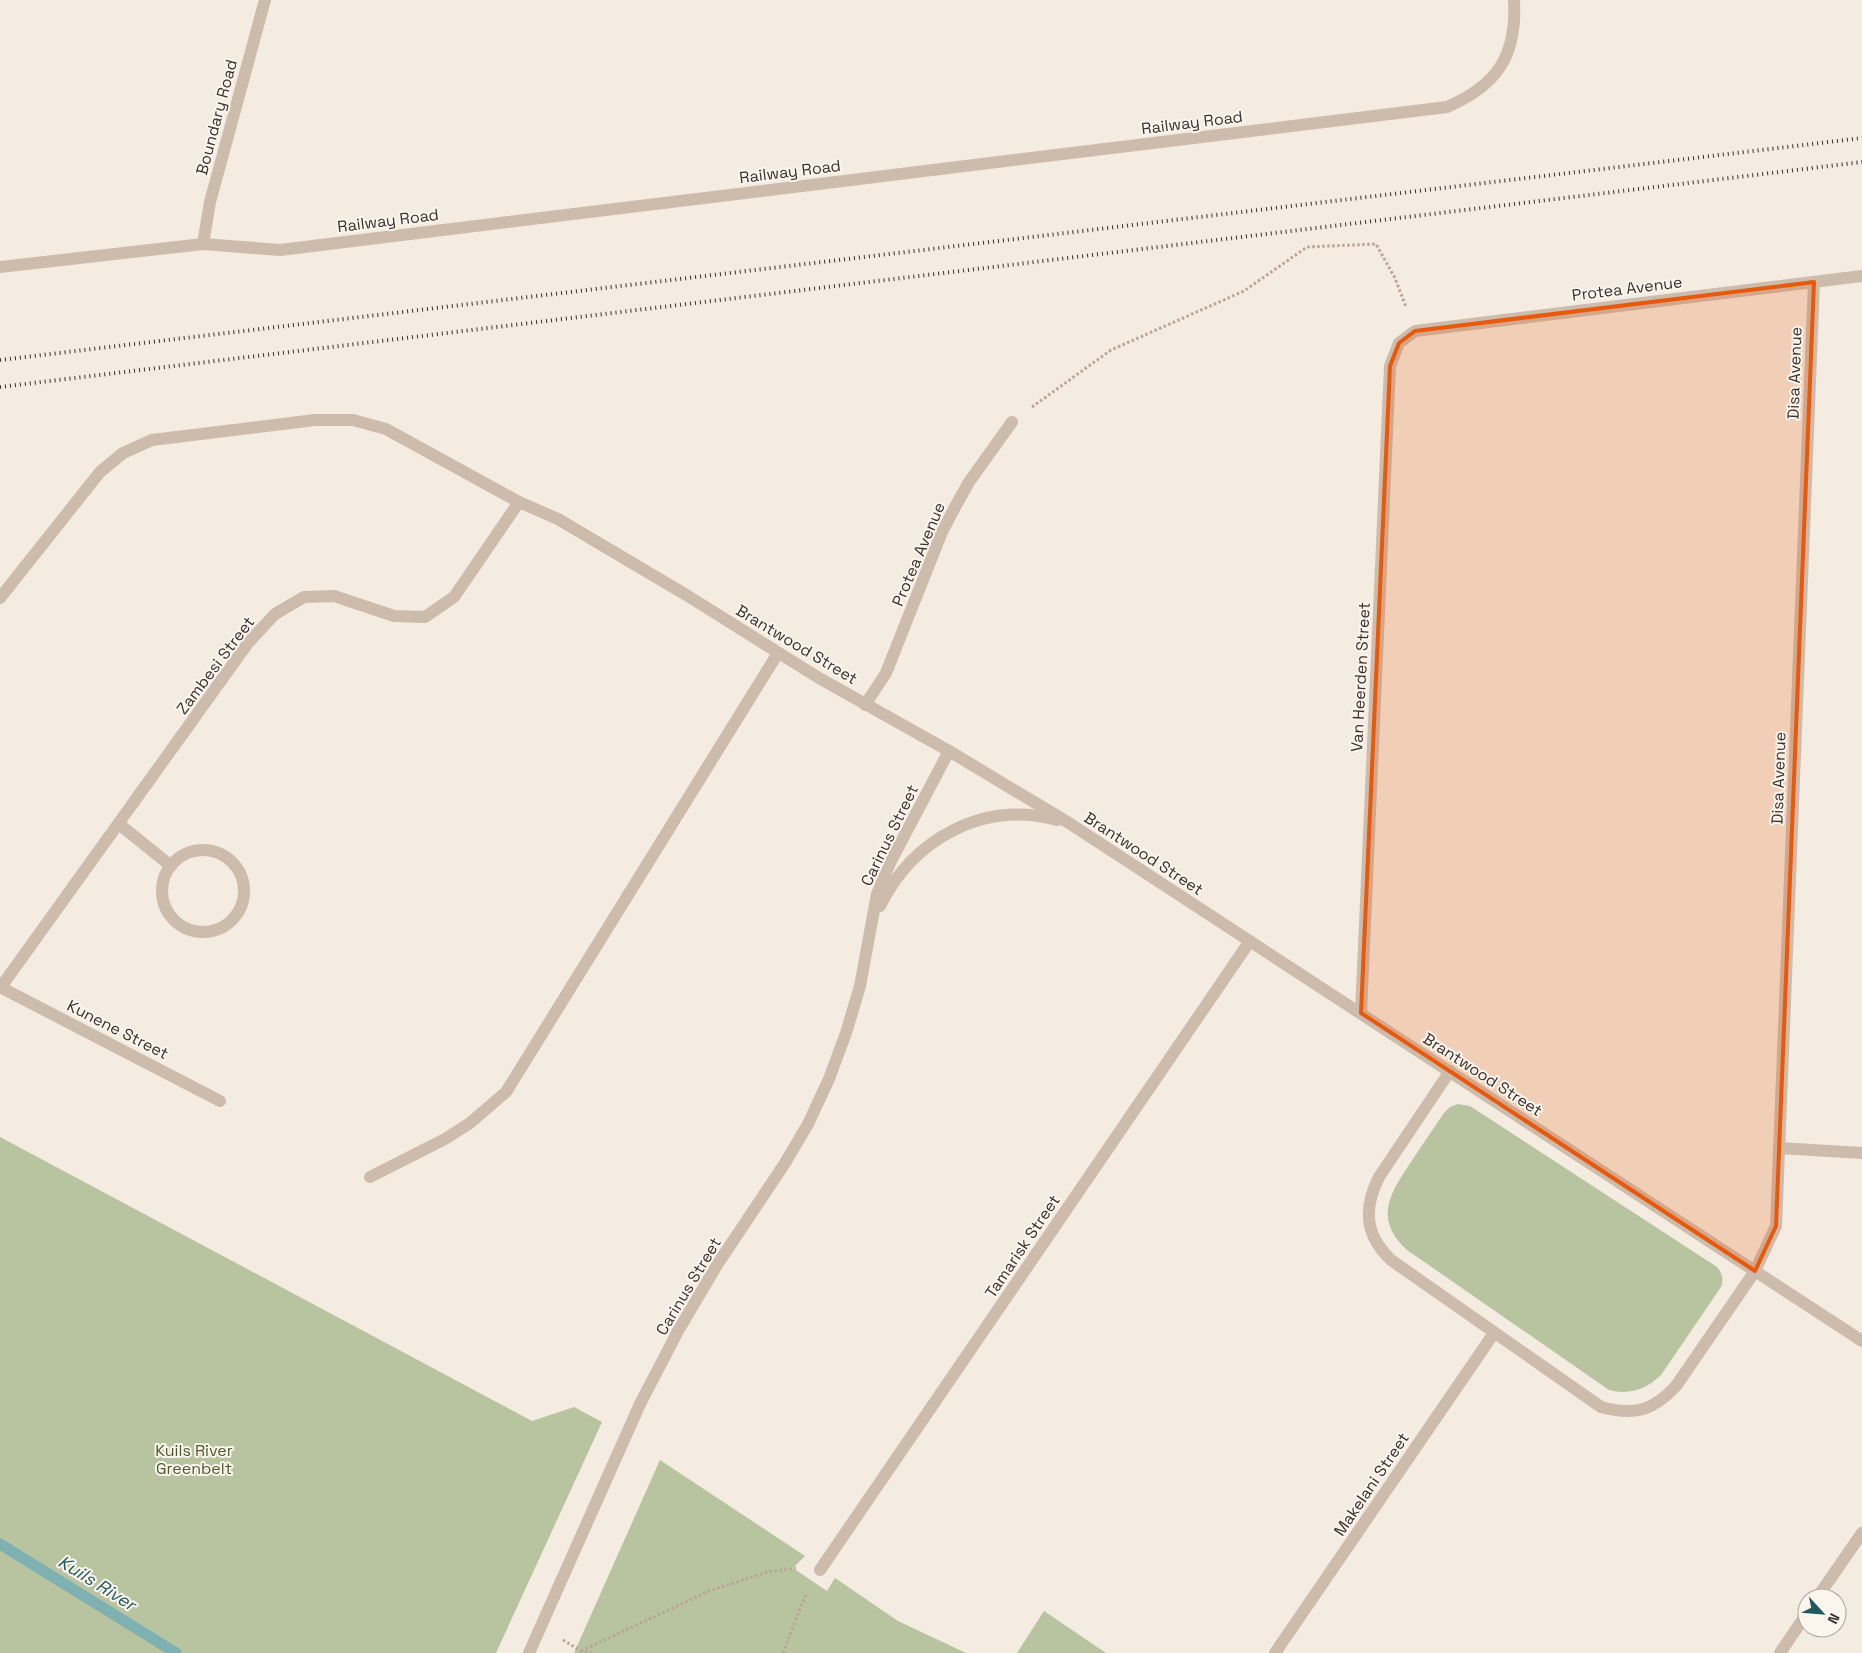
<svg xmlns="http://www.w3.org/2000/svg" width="1862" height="1653" font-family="'Space Grotesk',sans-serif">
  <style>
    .green { fill: #b8c4a0 }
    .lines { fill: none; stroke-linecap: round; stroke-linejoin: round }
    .stream { stroke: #7fb0b2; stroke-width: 11 }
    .path { stroke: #b9a596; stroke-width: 3; stroke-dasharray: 2.5 2.5; stroke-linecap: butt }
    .minor { stroke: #cdbbac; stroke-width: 12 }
    .rail { stroke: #3b302b; stroke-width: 4; stroke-dasharray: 1 4; stroke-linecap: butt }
    .marked { fill: #e8590c; fill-opacity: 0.2; stroke: #e8590c; stroke-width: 4; stroke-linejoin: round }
    .labels { text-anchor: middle; stroke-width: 4; stroke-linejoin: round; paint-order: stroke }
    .street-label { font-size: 16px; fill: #3b302b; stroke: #fbf5ee }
    .park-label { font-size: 16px; fill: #4a5a2e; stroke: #fbf5ee }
    .water-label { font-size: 18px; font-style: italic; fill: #1f5a5e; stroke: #fbf5ee }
  </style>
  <rect width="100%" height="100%" fill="#f4ebe1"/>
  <!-- green -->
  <g class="green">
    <path d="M 1458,1104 L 1470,1106 L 1717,1267 C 1722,1273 1724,1279 1721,1287 L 1661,1375 C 1645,1390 1630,1395 1609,1390 L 1407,1250 C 1373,1219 1390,1193 1411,1162 C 1422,1145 1433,1129 1444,1113 L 1450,1107 Z"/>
    <path d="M 0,1137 L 532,1421 L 574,1407 L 602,1422 L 496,1653 L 0,1653 Z"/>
    <path d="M 660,1460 L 805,1556 L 793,1568 L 827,1591 L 835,1578 L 898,1621 L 966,1653 L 574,1653 Z"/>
    <path d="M 1044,1611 L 1106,1653 L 1017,1653 Z"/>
  </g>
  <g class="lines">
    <!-- stream -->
    <path class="stream" d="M 0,1544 L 176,1653"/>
    <!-- path -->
    <g class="path">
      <path d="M 1032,407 L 1111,350 L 1244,291 L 1307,247 L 1376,244 L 1395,278 L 1406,307"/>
      <path d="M 563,1640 L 581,1651 L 595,1653"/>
      <path d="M 581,1651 L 709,1591 L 767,1572 L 796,1568"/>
      <path d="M 783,1653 L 801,1606 L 807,1593"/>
    </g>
    <!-- minor -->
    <g class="minor">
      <path d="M 203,244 L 210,202 L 265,0"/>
      <path d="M 0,267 L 203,244 L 280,250 L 1447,107 C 1498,85 1517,55 1514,0"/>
      <path d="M 0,598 L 100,472 L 123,453 L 152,440 L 315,420 L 353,420 L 386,429 L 519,502 L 558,519 L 688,596 L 819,678 L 949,751 L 1069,823 L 1862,1341"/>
      <path d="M 865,705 L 886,673 L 942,532 L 955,507 L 969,482 L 1012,422"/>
      <path d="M 119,824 L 171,866"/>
      <circle cx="203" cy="891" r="41"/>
      <path d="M 880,906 C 913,839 983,800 1057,820"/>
      <path d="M 0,987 L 220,1101"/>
      <path d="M 1,987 L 248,643 L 275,614 L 304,597 L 334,596 L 394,616 L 425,617 L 454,597 L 519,502"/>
      <path d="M 1361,1013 L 1390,366 L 1399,343 L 1415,331 L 1862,276"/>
      <path d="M 1450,1071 L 1379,1177 C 1363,1209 1365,1235 1391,1260 L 1601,1407 C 1634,1416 1653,1411 1676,1386 L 1755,1271 L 1776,1226 L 1814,282"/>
      <path d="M 1779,1148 L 1862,1153"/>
      <path d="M 370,1177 L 445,1139 L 470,1123 L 506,1092 L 778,653"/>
      <path d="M 820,1570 L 1250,941"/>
      <path d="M 1817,1598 L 1862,1533"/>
      <path d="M 529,1653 L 640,1404 L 678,1331 L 717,1265 L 785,1163 L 808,1124 L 829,1079 L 846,1033 L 860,986 L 877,894 L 891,861 L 949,751"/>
      <path d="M 1275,1653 L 1494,1333"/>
      <path d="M 1780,1653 L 1807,1613"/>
    </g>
    <!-- rail -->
    <g class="rail">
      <path d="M 0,360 L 1862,138"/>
      <path d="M 0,387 L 1862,162"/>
    </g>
  </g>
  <!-- marked area -->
  <path class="marked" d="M 1814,282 L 1776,1226 L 1755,1271 L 1361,1013 L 1390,366 L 1399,343 L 1415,331 Z"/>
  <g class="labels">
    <!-- street labels -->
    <g class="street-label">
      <text transform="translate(216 117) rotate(-75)" y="6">Boundary Road</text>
      <text transform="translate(1192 122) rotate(-7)" y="6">Railway Road</text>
      <text transform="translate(790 171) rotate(-7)" y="6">Railway Road</text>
      <text transform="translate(388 220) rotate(-7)" y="6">Railway Road</text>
      <text transform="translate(1627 288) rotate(-7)" y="6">Protea Avenue</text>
      <text transform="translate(1794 373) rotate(-88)" y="6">Disa Avenue</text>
      <text transform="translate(918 554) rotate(-67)" y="6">Protea Avenue</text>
      <text transform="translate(797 644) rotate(31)" y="6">Brantwood Street</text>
      <text transform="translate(215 665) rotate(-53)" y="6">Zambesi Street</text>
      <text transform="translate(1360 677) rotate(-87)" y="6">Van Heerden Street</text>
      <text transform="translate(1778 778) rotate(-88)" y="6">Disa Avenue</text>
      <text transform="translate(889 835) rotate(-64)" y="6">Carinus Street</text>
      <text transform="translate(1144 853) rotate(33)" y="6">Brantwood Street</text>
      <text transform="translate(118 1029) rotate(27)" y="6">Kunene Street</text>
      <text transform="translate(1483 1074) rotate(33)" y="6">Brantwood Street</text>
      <text transform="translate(1022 1246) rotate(-56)" y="6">Tamarisk Street</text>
      <text transform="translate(688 1286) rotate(-59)" y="6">Carinus Street</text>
      <text transform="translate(1371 1484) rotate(-56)" y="6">Makelani Street</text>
    </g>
    <!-- park labels -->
    <g class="park-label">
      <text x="194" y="1456">Kuils River<tspan x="194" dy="18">Greenbelt</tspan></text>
    </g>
    <!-- water labels -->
    <g class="water-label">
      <text transform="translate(97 1583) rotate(32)" y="6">Kuils River</text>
    </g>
  </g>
  <!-- north arrow -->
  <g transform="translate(1822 1613) rotate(116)"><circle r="24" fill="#fbf5ee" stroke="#aea6a0"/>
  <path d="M0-4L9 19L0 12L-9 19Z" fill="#1f5a5e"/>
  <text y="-8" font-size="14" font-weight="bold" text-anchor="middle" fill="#3b302b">N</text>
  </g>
</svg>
